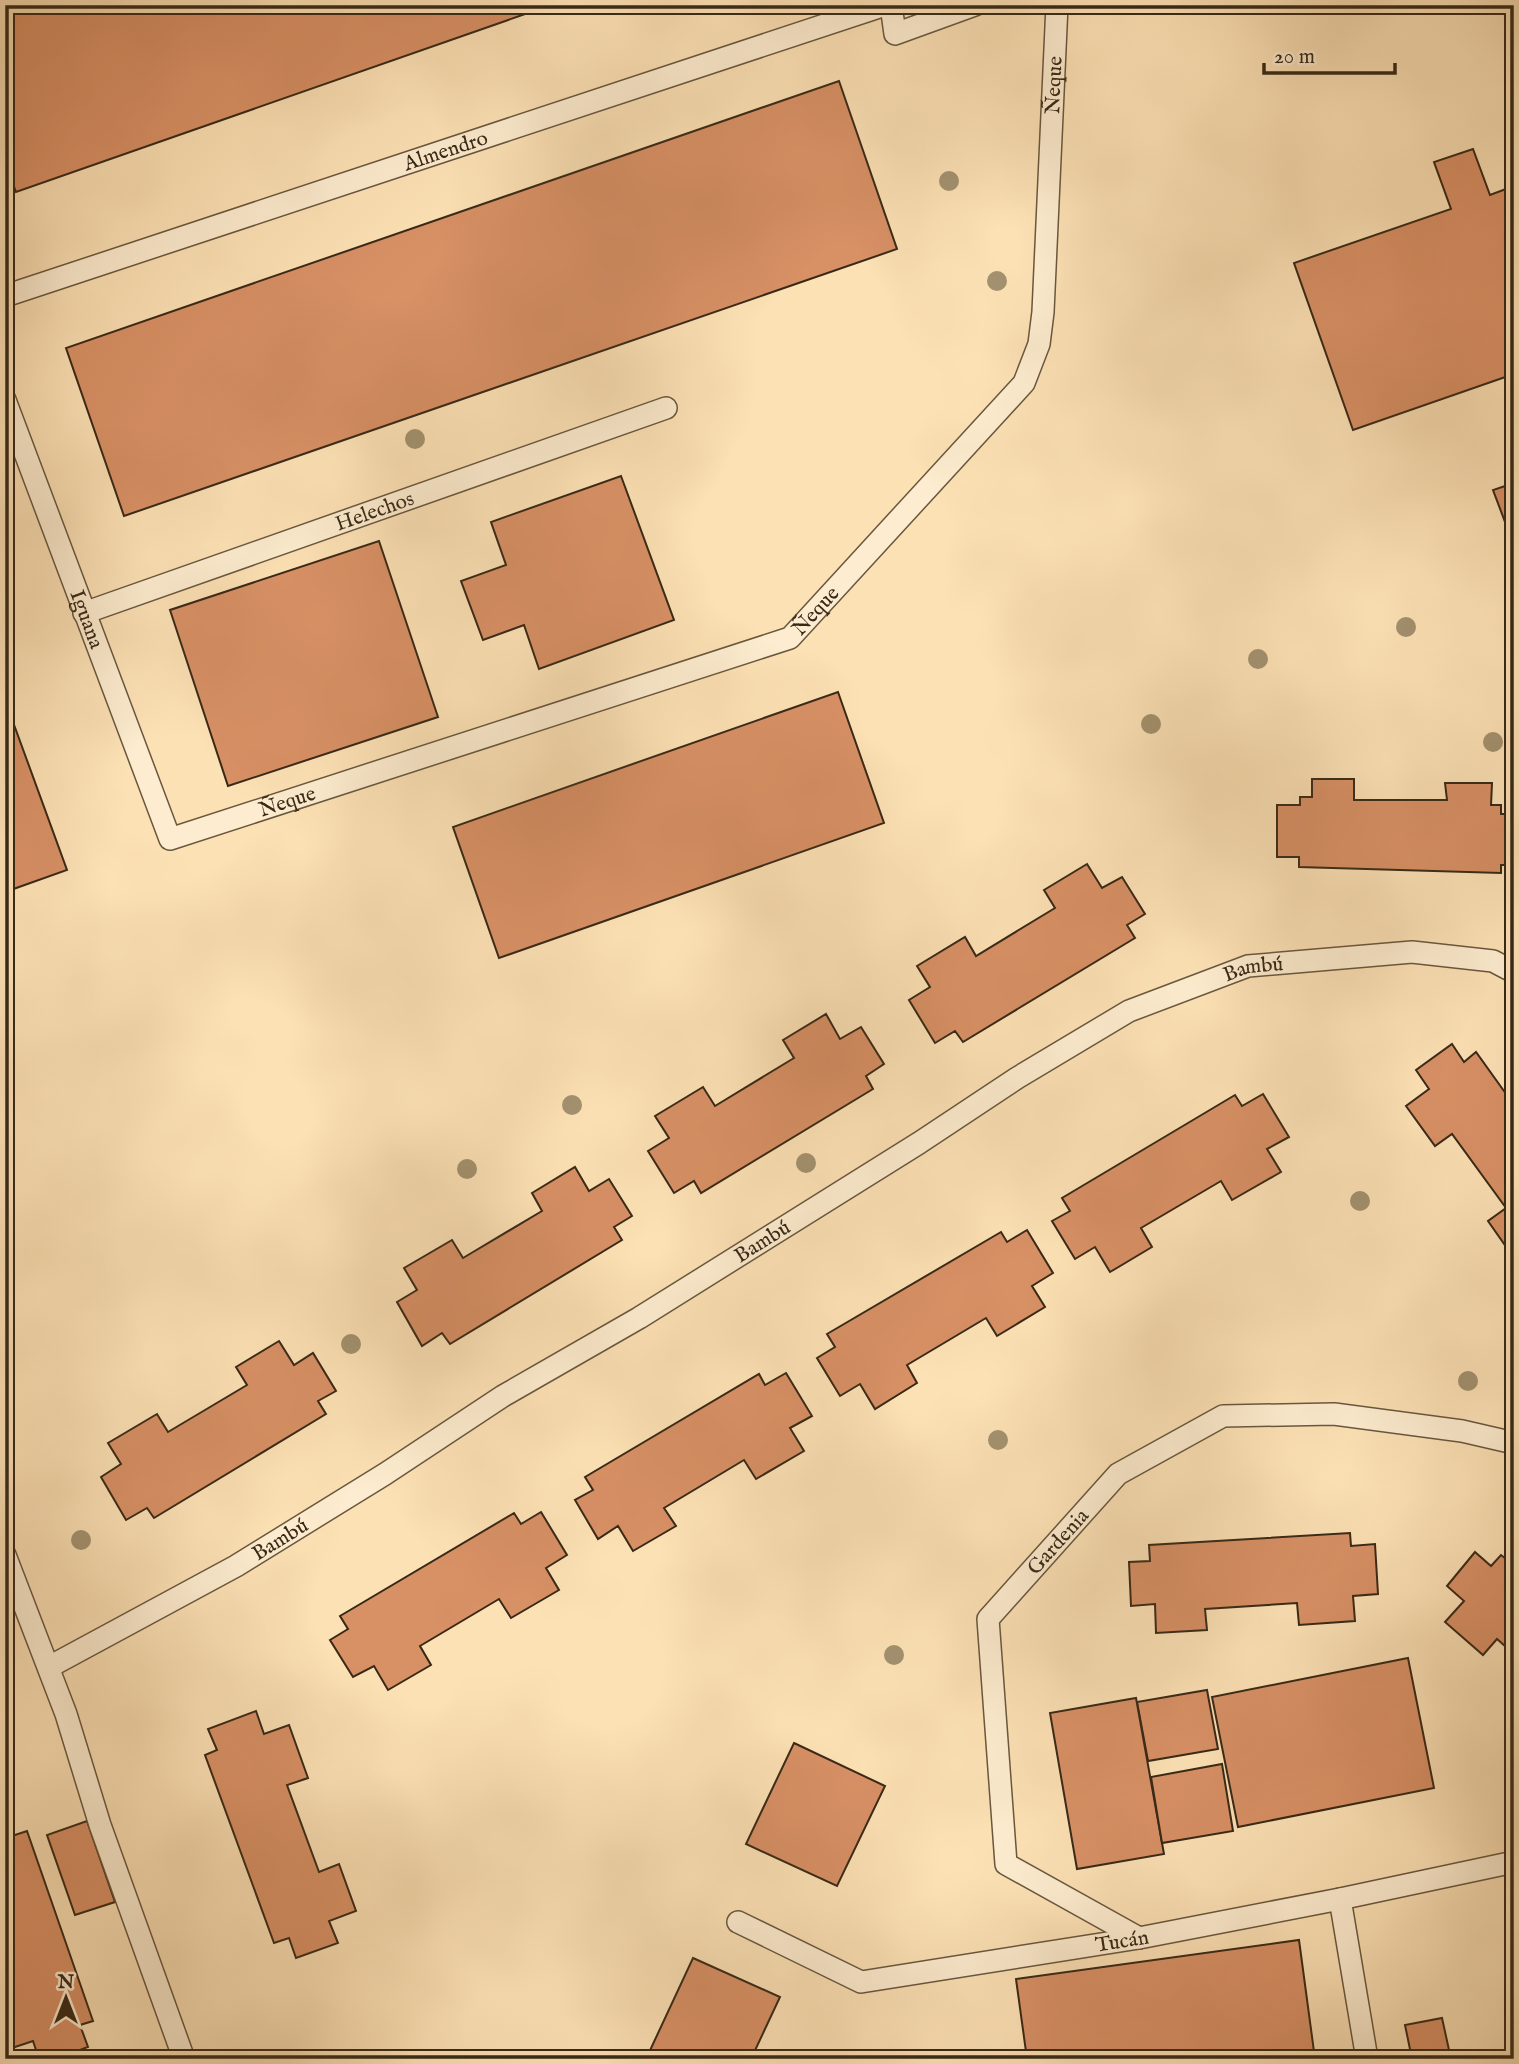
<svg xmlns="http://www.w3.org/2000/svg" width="1519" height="2064" font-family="'IM FELL English',serif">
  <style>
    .building { fill: #d89065; stroke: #382917; stroke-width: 2 }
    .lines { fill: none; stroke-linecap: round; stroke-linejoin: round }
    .lane-casing { stroke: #69573e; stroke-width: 24 }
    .lane { stroke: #fdeccf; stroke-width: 21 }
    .tree { fill: #a3916f }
    .labels { text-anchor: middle; stroke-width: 6; stroke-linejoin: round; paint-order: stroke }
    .street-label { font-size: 21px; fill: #382917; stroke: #fdeccf }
  </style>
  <rect width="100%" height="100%" fill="#fce1b5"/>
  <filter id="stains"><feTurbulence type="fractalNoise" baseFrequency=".00286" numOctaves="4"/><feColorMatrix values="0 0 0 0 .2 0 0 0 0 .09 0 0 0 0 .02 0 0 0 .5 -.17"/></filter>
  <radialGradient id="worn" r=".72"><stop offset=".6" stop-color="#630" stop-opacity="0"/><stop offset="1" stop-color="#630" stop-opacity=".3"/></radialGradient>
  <!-- building -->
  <g class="building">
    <path d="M 5,5 L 551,5 L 16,192 L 5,162 Z"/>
    <path d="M 839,81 L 897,249 L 124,516 L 66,348 Z"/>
    <path d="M 1473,149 L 1490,195 L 1514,186 L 1514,374 L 1353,430 L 1294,263 L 1451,209 L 1434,162 Z"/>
    <path d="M 621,476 L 674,620 L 539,669 L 524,625 L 483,640 L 461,581 L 506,565 L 491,522 Z"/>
    <path d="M 1514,483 L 1514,546 L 1493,490 Z"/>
    <path d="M 379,541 L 438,717 L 228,786 L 170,610 Z"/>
    <path d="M 838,692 L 884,823 L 499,958 L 453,827 Z"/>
    <path d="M 5,700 L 67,870 L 5,892 Z"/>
    <path d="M 1312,779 L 1354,779 L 1354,800 L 1447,800 L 1445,783 L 1492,783 L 1491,805 L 1501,805 L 1501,814 L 1514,814 L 1514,865 L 1501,865 L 1501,873 L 1299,867 L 1299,857 L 1277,857 L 1277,805 L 1300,805 L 1300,797 L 1312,797 Z"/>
    <path d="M 1087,864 L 1102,888 L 1122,877 L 1145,914 L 1127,925 L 1135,938 L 963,1042 L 955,1031 L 935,1043 L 909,1000 L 930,987 L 917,966 L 965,937 L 976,956 L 1055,908 L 1044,890 Z"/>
    <path d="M 826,1014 L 840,1039 L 861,1027 L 884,1064 L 866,1076 L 873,1089 L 701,1193 L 694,1181 L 674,1193 L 648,1151 L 669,1138 L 655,1116 L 703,1087 L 715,1106 L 794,1058 L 783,1040 Z"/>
    <path d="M 1452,1044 L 1464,1062 L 1476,1052 L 1514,1105 L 1514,1258 L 1488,1221 L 1506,1208 L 1452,1134 L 1435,1146 L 1406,1106 L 1429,1089 L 1416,1070 Z"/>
    <path d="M 1263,1094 L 1289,1137 L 1267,1149 L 1281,1172 L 1232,1200 L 1221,1181 L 1141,1228 L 1152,1247 L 1110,1272 L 1095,1247 L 1075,1259 L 1052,1221 L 1070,1211 L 1062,1198 L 1235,1095 L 1242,1106 Z"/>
    <path d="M 575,1167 L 589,1191 L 609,1179 L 632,1216 L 614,1227 L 622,1240 L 450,1344 L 442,1333 L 422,1346 L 397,1302 L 417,1290 L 404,1268 L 452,1240 L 463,1258 L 542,1211 L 532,1193 Z"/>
    <path d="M 1027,1230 L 1053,1273 L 1032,1286 L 1045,1307 L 997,1336 L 986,1318 L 907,1365 L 917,1383 L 875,1409 L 860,1384 L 840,1396 L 817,1358 L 835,1347 L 827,1334 L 1001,1232 L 1007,1242 Z"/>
    <path d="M 279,1341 L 294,1365 L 313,1353 L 336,1391 L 318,1401 L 326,1414 L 154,1518 L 147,1508 L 126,1520 L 101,1477 L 121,1464 L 108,1443 L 157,1414 L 168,1432 L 247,1385 L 236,1367 Z"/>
    <path d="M 786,1373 L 812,1416 L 790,1428 L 804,1451 L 756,1479 L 744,1460 L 664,1508 L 676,1526 L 633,1551 L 618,1526 L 598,1539 L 575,1500 L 593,1490 L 585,1477 L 759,1374 L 765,1385 Z"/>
    <path d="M 541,1512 L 567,1555 L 546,1568 L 559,1590 L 511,1618 L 499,1599 L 420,1646 L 431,1665 L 388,1690 L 374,1666 L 353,1677 L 330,1640 L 348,1629 L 340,1616 L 514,1513 L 521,1524 Z"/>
    <path d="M 1350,1533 L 1351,1546 L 1375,1544 L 1378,1594 L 1353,1596 L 1355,1621 L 1299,1625 L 1297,1603 L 1205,1609 L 1207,1630 L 1156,1633 L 1155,1604 L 1131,1606 L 1129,1562 L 1150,1561 L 1149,1545 Z"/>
    <path d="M 1475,1552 L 1491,1566 L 1501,1555 L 1514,1565 L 1514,1654 L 1497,1639 L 1483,1655 L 1445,1622 L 1464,1601 L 1447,1586 Z"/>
    <path d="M 1408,1658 L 1434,1788 L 1238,1827 L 1212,1697 Z"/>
    <path d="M 1207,1690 L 1218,1749 L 1148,1761 L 1137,1702 Z"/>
    <path d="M 1136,1698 L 1164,1854 L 1077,1869 L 1050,1713 Z"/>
    <path d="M 256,1711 L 264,1734 L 289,1725 L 308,1778 L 287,1785 L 319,1872 L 339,1864 L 356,1911 L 329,1921 L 338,1943 L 296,1958 L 289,1938 L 274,1943 L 205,1755 L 217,1750 L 208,1729 Z"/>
    <path d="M 794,1743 L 885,1786 L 837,1886 L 746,1844 Z"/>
    <path d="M 1222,1764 L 1233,1831 L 1162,1843 L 1151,1777 Z"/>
    <path d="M 5,1817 L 12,1836 L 27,1831 L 93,2021 L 80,2025 L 88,2047 L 56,2059 L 39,2059 L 33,2041 L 9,2049 L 5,2040 L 5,1991 L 11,1989 L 5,1974 Z"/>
    <path d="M 87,1821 L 115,1902 L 75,1915 L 47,1835 Z"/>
    <path d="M 1299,1940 L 1315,2059 L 1027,2059 L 1016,1979 Z"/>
    <path d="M 693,1958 L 780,1997 L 751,2059 L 646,2059 Z"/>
    <path d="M 1442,2018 L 1451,2059 L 1412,2059 L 1405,2025 Z"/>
  </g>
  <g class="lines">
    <defs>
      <g id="lane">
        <path d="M 891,5 L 895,34 L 975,5"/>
        <path id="s1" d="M 5,296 L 885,5"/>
        <path id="s2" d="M 5,400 L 170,839 L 790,638 L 1024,383 L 1039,344 L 1043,312 L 1057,5"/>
        <path id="s3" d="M 84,613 L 666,408"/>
        <path d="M 5,1555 L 66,1714 L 100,1825 L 184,2059"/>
        <path id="s4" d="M 49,1667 L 236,1566 L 385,1474 L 503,1396 L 639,1318 L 919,1143 L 1017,1078 L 1129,1011 L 1248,966 L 1412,952 L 1493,961 L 1514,972"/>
        <path d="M 1340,1899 L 1367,2059"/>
        <path id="s5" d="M 738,1922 L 861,1982 L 1139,1938 L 1340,1899 L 1514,1862"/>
        <path id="s6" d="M 1139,1938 L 1006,1864 L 988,1619 L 1118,1474 L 1223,1416 L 1334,1414 L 1462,1431 L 1514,1443"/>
      </g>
    </defs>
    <!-- lane casing -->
    <use href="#lane" class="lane-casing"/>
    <!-- lane -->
    <use href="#lane" class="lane"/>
  </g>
  <!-- trees -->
  <g class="tree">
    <circle cx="949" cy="181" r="10"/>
    <circle cx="997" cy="281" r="10"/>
    <circle cx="415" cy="439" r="10"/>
    <circle cx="1406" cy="627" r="10"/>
    <circle cx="1258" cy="659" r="10"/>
    <circle cx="1151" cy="724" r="10"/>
    <circle cx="1493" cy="742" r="10"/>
    <circle cx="572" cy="1105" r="10"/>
    <circle cx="806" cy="1163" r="10"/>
    <circle cx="467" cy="1169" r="10"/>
    <circle cx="1360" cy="1201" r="10"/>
    <circle cx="351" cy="1344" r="10"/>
    <circle cx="1468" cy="1381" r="10"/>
    <circle cx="998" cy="1440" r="10"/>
    <circle cx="81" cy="1540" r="10"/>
    <circle cx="894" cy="1655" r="10"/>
  </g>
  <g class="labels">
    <!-- street labels -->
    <g class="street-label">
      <text dy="7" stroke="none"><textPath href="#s2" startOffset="1768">Ñeque</textPath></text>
      <text dy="7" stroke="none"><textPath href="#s1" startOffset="464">Almendro</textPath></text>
      <text dy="7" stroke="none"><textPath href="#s3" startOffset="308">Helechos</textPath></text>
      <text dy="7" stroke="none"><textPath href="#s2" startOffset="1158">Ñeque</textPath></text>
      <text dy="7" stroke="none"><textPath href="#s2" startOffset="234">Iguana</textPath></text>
      <text dy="7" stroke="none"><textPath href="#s2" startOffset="592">Ñeque</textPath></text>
      <text dy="7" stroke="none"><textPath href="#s4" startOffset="1396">Bambú</textPath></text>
      <text dy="7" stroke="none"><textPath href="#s4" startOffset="831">Bambú</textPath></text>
      <text dy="7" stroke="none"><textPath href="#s4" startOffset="264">Bambú</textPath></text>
      <text dy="7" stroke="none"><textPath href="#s6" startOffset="502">Gardenia</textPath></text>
      <text dy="7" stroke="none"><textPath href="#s5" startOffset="401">Tucán</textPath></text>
    </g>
  </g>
  <!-- margin -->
  <rect width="1519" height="2064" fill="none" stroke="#fce1b5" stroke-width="28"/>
  <rect x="7" y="7" width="1505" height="2050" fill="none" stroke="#382917" stroke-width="3.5"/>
  <rect x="14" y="14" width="1491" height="2036" fill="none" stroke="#382917" stroke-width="2"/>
  <!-- north arrow -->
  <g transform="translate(66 1998)" stroke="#fdeccf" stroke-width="5" paint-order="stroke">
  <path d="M0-5L12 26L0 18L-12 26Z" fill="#382917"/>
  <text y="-10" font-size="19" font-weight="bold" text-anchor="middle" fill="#382917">N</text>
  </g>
  <!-- scale -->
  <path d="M1264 63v10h131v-10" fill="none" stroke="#382917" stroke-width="3.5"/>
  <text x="1274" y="63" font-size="21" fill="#382917" stroke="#fdeccf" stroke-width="5" paint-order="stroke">20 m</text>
  <rect width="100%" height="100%" filter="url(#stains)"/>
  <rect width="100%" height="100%" fill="url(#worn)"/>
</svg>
